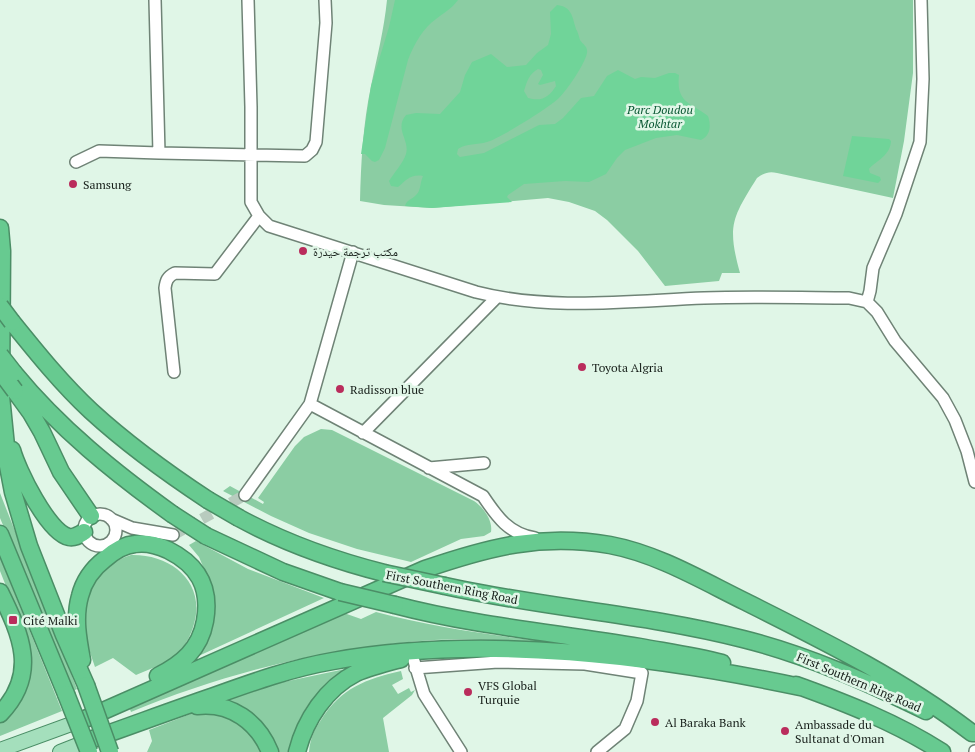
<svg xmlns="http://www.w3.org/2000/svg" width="975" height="752" font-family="'PT Serif','Noto Naskh Arabic',serif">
  <rect width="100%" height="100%" fill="#e0f6e7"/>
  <!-- green -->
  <path fill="#8bcda3" d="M387,0h526v73l-9,68 -11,57 -116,-25c-8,-2 -13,0 -20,5 -25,40 -30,48 -17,95h-18l-3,8 -54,5 -27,-35 -31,-31 -12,-9 -26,-9 -21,-4 -116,10 -48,-3 -24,-4c1,-39 3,-77 11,-115 6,-29 13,-56 16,-86z
    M321,429l11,1 142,71c9,6 19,19 17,31l-7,4 -23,3 -50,23 -54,-13 -48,-16 -38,-17 -48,-25 7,-5 33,18 1,-2 -6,-4 37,-52 9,-9z
    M0,493l77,196 -4,2 -73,-173z
    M196,541l52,28 76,29 -132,61 18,-76 -11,-26 -10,-12z
    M131,555c40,-1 75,27 63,69 -3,11 -9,23 -17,30 -11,10 -27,15 -41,21l-23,-17 -18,9 -9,-26 -3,-16 5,-39 3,2c10,-15 22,-28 40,-33z
    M0,557l62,154 -62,25v-17l29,-75 -29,-73z
    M376,612c57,15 114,23 172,30 -38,-1 -76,-4 -114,-2 -104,7 -207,32 -303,72l-3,-8 216,-91 17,6z
    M350,668c-34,21 -54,44 -60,84h-14l-60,-51 58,-17z
    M401,671l2,8 -11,6 6,9 11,-6 2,4 4,-2 -3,5 -29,23 6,34h-80c1,-13 5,-22 12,-32 20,-32 45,-41 80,-49z
    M210,710l34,14 20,28h-117l5,-11 -3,-11 44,-17z"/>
  <!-- forest -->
  <path fill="#70d499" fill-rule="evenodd" d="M395,0h63c-7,10 -18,15 -27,23 -11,10 -18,24 -23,37l-23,88 -6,12 -4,2 -3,-1 -7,-7h-4l10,-68 18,-59z
    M557,5c15,2 15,11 19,24 2,3 3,8 4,11 3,5 8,6 7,13 -2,11 -20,37 -28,45 -12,11 -57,39 -72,44 -10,3 -20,1 -29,7l-1,5 3,3 24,-4 55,-28 16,-1 8,-6 18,-20 13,-2 13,-20 11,-6 17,9 6,-2 14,1 14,-5h6l4,2c-3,28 11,27 29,41 3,9 3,19 -7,24l-24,-5 -21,3 -31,12 -8,8 -11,16 -17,8 -24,-1 -41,3 -16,11 -1,2 5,5 -80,6 -27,-2c2,-7 7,-6 11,-11 5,-4 4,-13 7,-19 -13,-2 -16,4 -25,11l-7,-1 -2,-5c5,-8 14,-18 17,-27 4,-14 -12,-25 0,-39l10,-2 24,1 20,-22 5,-17 7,-13 19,-8 16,13 19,-2 11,-12 11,-8 3,-11 -1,-22zM538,69l3,1 2,5 -5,9 2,1 15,-4 1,5c-7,11 -14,16 -28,12l-4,-7c3,-10 5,-17 14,-22z
    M852,136l37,3 2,2c-1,15 -14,19 -22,28l1,4 10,4 1,3 -3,3 -35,-7z"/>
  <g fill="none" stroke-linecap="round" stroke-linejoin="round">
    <!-- minor-tunnel -->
    <path stroke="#b8cbbe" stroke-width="11" stroke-dasharray="11 5.5" stroke-linecap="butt" d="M173,535l72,-40"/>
    <!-- minor casing -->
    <g stroke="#6f8376" stroke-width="14">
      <path id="minor" d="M155,0l4,153 146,3 7,-6 4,-8 10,-119 -1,-23
        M248,0l3,107v95l8,14 10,10 207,66c74,19 153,9 228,6 48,-2 97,0 145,0l18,4 10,10 18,29 48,57 12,22 12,31 8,31
        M76,162l23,-11 60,2
        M867,302l3,-11 3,-23 23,-54 24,-72 3,-63 -2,-79
        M174,372l-9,-84c1,-7 2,-11 10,-15l40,1 44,-58
        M310,404l173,92c14,21 26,38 52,42
        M363,433l134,-136
        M429,468l55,-5
        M245,495l65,-91 43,-152
        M84 530a16 16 0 1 1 32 0a16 16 0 1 1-32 0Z
        M111,519l21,9 41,7
        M414,661l10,33 37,58
        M415,668l83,-6 87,2 57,9 -5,28 -12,28 -28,23
        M975,752v-1"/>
    </g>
    <!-- major casing -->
    <g stroke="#4b8e66" stroke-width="16">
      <path id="major" d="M0,750l85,-31
        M60,752l33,-13"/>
    </g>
    <!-- highway casing -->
    <g stroke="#4b8e66" stroke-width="19">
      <path id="highway" d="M0,228l2,23 -1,145 7,70 5,26 16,54 35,89 22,50
        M12,322c25,31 50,62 79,89 36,33 76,62 117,89
        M14,373c45,55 101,100 158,141
        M15,391l16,22 11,19 19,40 30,44
        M12,450c5,19 36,83 57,87 6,1 10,-2 15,-5
        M239,518c46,25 94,42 145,55
        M0,534l66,160
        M206,536l77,36 57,20
        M445,586c99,22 200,28 298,53 64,16 124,43 183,72
        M0,592c21,43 39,82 0,122
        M395,605c80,21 163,28 245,42 27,5 55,9 82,16
        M82,660c-4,-21 -8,-43 -2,-64 4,-16 12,-27 25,-37 8,-7 18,-14 30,-15 12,-2 22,1 33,6 30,15 43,37 37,71 -5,28 -23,43 -47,55
        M796,685c50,18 101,38 146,67
        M197,706c34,-4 61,16 73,46
        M85,719l340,-150c64,-22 117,-36 185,-24 48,9 93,36 136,57 78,39 157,78 226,131h3
        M93,739c40,-14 80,-29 121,-43 39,-14 78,-28 119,-35 152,-27 322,-5 472,27
        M297,752c8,-32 29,-64 59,-79 14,-6 30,-10 45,-14"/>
    </g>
    <!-- minor -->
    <use href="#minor" stroke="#fff" stroke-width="11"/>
    <!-- major -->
    <use href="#major" stroke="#a4dfbc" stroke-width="14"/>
    <!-- highway -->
    <use href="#highway" stroke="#67ca90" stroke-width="16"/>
    <!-- highway-bridge casing -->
    <g stroke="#4b8e66" stroke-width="19" stroke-linecap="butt">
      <path id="highway-bridge" d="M0,306l12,16
        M0,355l14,18
        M0,371l15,20
        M208,500l31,18
        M172,514l34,22
        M384,573l61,13
        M340,592l55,13
        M86,685l24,67
        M66,694l23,58"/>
    </g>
    <!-- highway-bridge -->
    <use href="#highway-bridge" stroke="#67ca90" stroke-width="16"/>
  </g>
  <!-- markers -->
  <g fill="#ba2c5c" stroke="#e0f6e7" stroke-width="2">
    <circle cx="73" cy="184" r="5"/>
    <circle cx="303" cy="251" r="5"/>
    <circle cx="582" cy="367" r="5"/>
    <circle cx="340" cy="389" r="5"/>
    <rect x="8" y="615" width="10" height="10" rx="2.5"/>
    <circle cx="468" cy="692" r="5"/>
    <circle cx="655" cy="722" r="5"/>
    <circle cx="785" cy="731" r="5"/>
  </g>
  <g text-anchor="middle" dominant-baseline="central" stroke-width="5" stroke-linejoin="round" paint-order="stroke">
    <!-- park labels -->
    <g font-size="12" font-style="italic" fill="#0a5834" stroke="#e0f6e7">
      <text x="660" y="109">Parc Doudou<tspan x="660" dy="14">Mokhtar</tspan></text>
    </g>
    <!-- poi labels -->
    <g font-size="12" fill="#161e19" stroke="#e0f6e7" text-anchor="start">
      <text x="83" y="184">Samsung</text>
      <text x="313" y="251">مكتب ترجمة حيدرة</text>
      <text x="592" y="367">Toyota Algria</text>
      <text x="350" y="389">Radisson blue</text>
      <text x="23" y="620">Cité Malki</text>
      <text x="478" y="685">VFS Global<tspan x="478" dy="14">Turquie</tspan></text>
      <text x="665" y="722">Al Baraka Bank</text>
      <text x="795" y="724">Ambassade du<tspan x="795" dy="14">Sultanat d'Oman</tspan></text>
    </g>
    <!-- street labels -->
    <g font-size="12" fill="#161e19" stroke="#e0f6e7">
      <text transform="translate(452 587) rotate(11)">First Southern Ring Road</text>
      <text transform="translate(859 682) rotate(23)">First Southern Ring Road</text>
    </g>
  </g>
</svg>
